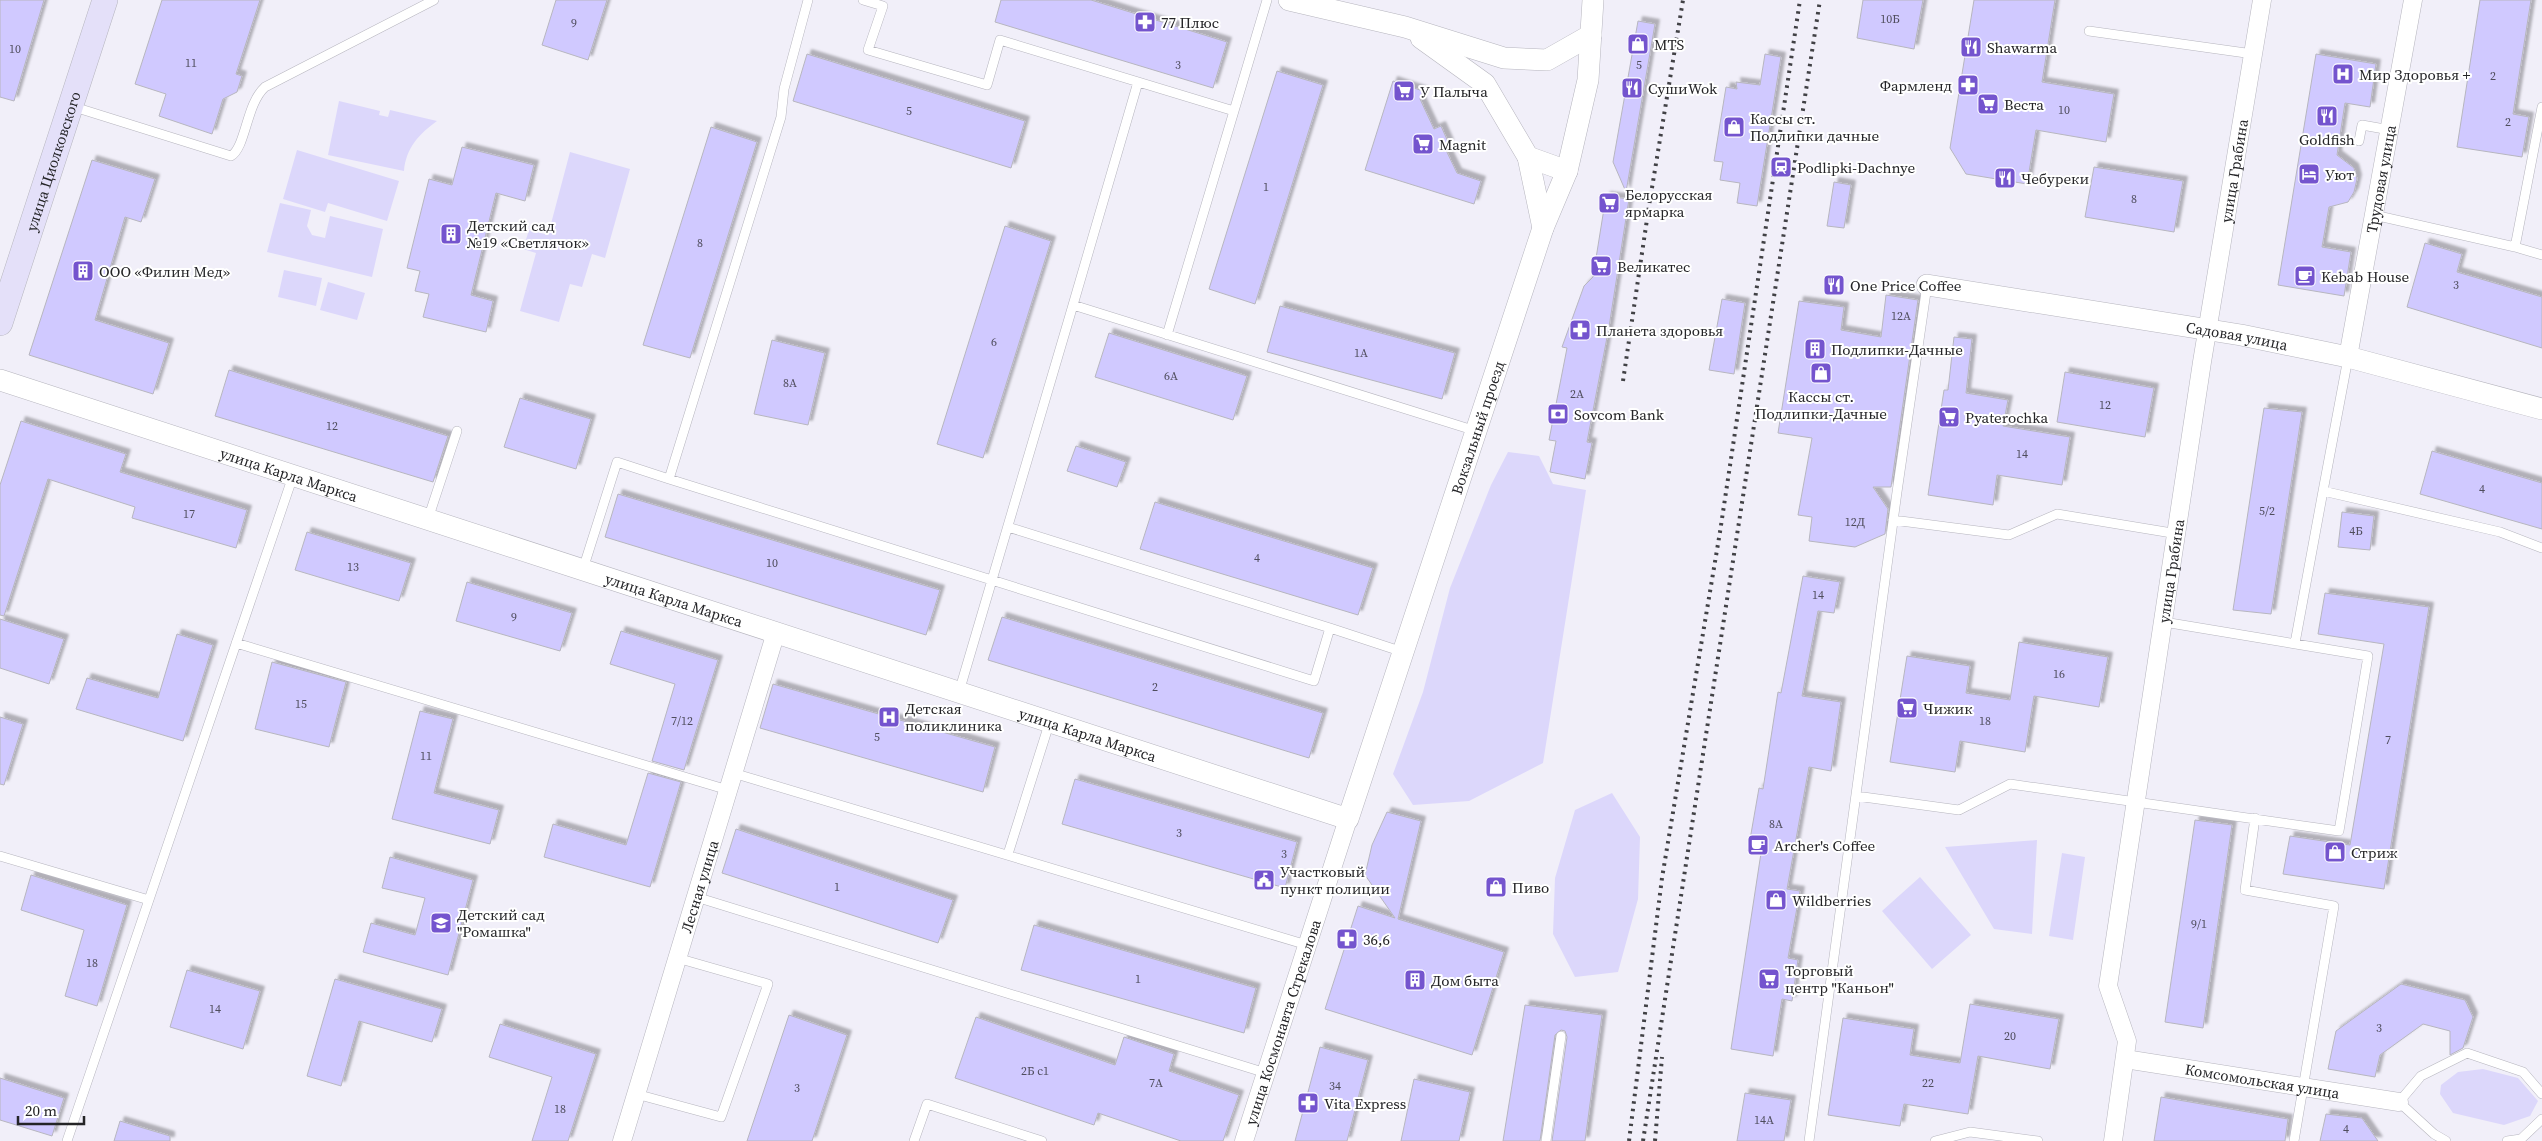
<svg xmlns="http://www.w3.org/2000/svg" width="2542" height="1141" font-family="'Source Serif 4',serif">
  <defs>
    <filter id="shadow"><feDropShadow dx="4.5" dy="-4.5" stdDeviation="1" flood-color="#0004"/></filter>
  </defs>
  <rect width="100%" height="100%" fill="#f1eff9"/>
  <!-- green -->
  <path fill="#dcd7fb" d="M339,101l41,10 -1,4 9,2 2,-7 47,11c-18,13 -31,27 -33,50l-76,-16z
    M297,150l102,31 -12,40 -59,-18 -3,9 -42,-13z
    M570,152l60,17 -25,89 -13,-4 -10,33 -12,-3 -11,38 -39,-11 16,-58 -13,-4 6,-19 19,5z
    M280,203l31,7 -4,16 5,9 13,3 5,-22 53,13 -11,48 -105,-25z
    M284,270l38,8 -6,28 -38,-9z
    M328,282l37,11 -8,27 -37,-10z
    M1508,452l31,4 14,28 33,6 -43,273 -74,38 -56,4 -20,-31 30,-82 27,-104 41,-103z
    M1612,793l28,44 -2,62 -20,73 -43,5 -22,-43 2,-56 20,-68z
    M2037,840l-5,94 -38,-5 -49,-82z
    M2062,853l23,4 -12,83 -24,-4z
    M1920,877l51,58 -39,34 -50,-58z
    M2483,1069l35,9 20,23 -8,15 -26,9 -51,-12 -13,-19 1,-9 17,-13z"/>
  <!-- building -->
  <path fill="#d0c9ff" stroke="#b7b6bf" filter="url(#shadow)" d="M0,0h44l-30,101 -14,-4z
    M162,0h98l-24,74 6,2 -5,16 -14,7 -11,35 -53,-18 7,-22 -31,-10z
    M556,0h51l-19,60 -46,-15z
    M1001,0h90l136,42 -14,46 -218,-66z
    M1863,0h60l-9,49 -57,-11z
    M1974,0h81l-13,82 72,12 -8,48 -70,-12 -9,54 -61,-10 -16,-26z
    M2480,0h51l-18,114 16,3 -7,40 -65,-10z
    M1638,21l17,3 -29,168 -13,-30z
    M807,54l218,67 -14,47 -218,-67z
    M1765,54l16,3 -24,149 -20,-3 3,-20 -20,-3 3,-18 -9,-1 12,-74 11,2 -1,-7 24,3z
    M2316,54l60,10 -6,43 -25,-4 -8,52 17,13 3,11 -3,13 -6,10 -19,5 -7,40 29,5 -7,44 -66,-11z
    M1277,71l46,14 -68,219 -46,-15z
    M1393,81l30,10 -3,8 14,30 7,-3 8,18 -5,2 13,27 24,8 -7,23 -109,-34z
    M711,127l46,15 -67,216 -47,-13z
    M462,147l72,18 -9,36 -29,-8 -25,102 22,6 -7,31 -63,-15 6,-23 -14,-3 5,-20 -13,-3 22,-89 23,6z
    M92,160l63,19 -14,43 -16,-5 -30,103 74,23 -16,51 -124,-39z
    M2094,167l89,14 -9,51 -89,-15z
    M1834,182l17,3 -7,43 -17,-2z
    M1606,196l23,3 -20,128 -22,115 5,1 -7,36 -35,-7 6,-31 -7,-1 18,-92 -5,-1 22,-61 9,-9z
    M1005,226l46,15 -68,217 -46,-14z
    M2425,243l37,11 -5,18 85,25v51l-135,-41z
    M1886,295l32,5 -27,187h-18l15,22 -3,25 -30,13 -46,-6 3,-24 -14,-2 14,-77 -34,-5 21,-132 45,6 -3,23 40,7z
    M1722,299l23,4 -11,71 -25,-4z
    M1280,306l175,47 -13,46 -175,-47z
    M1109,333l138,43 -14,44 -138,-43z
    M1954,337l18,2 -6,54 42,7 -5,26 67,11 -8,48 -65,-10 -4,30 -65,-10 16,-105h4z
    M772,340l53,13 -17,72 -54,-11z
    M229,370l219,66 -15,46 -218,-66z
    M2065,372l89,16 -9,49 -88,-15z
    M520,398l71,21 -15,50 -72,-22z
    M2264,408l38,4 -31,202 -38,-4z
    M21,421l105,33 -6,18 127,38 -11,38 -104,-30 3,-11 -87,-28 -44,137 -4,-1v-130z
    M1076,446l50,16 -9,25 -50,-16z
    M2432,451l110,32v46l-122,-35z
    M618,494l322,96 -14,45 -321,-98z
    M1155,502l218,66 -15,47 -218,-66z
    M2342,512l32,4 -4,34 -32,-3z
    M307,532l104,31 -12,38 -104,-31z
    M1803,576l37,6 -6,31 -16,-2 -16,85 39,6 -10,69 -22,-4 -22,122 13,2 -12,67 10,2 -6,41 -10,-2 -9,57 -42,-7 30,-196 -13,-2 11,-63 4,1 15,-97 3,1z
    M467,582l105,31 -12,38 -104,-30z
    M2325,593l104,14 -45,282 -101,-15 7,-38 60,9 34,-201 -66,-10z
    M1002,617l321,96 -14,45 -321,-98z
    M0,619l64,20 -15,45 -49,-16z
    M621,631l97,29 -34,110 -32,-9 23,-77 -65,-20z
    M177,634l36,11 -30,96 -107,-32 11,-31 71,20z
    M2019,642l89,15 -9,50 -65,-11 -9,56 -65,-11 -5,31 -65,-10 17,-106 63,10 -4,27 44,7z
    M272,662l74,20 -17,65 -74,-18z
    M773,684l222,63 -12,45 -223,-64z
    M420,711l33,8 -19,74 65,17 -9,34 -98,-25z
    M0,717l23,7 -19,61 -4,-1z
    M648,773l33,9 -31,105 -106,-30 9,-33 73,21z
    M1075,779l222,63 -12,46 -223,-64z
    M1387,812l34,9 -23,98 106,33 -32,103 -147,-46 33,-103 37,12 -30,-43 7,-30z
    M2195,820l37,5 -29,203 -38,-6z
    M736,829l217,71 -15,43 -216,-70z
    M390,857l83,23 -25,95 -85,-23 8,-29 44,12 10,-37 -43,-10z
    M31,875l96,30 -30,101 -32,-10 19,-66 -63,-20z
    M1034,925l222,63 -12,45 -223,-63z
    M187,970l73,21 -17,58 -73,-22z
    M335,979l107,30 -10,33 -73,-21 -18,65 -34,-10z
    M2401,984l64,16 8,17 -10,31 -13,7v-24l-27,-7 -43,31 -5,22 -47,-8 8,-38z
    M1970,1004l89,15 -9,50 -72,-13 -10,58 -64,-10 -4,22 -72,-11 15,-97 71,11 -4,26 50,8z
    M1525,1005l77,10 -17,126h-33l15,-104 -2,-6 -4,-1 -6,5 -15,106h-37z
    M789,1015l58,20 -35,106h-65z
    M976,1017l139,48 9,-28 50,17 -5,17 70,24 -16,46h-42l-83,-28 -4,12 -139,-47z
    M500,1024l96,30 -28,87h-36l20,-64 -63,-20z
    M1320,1047l48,13 -21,81h-52z
    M0,1078l64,20 -12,38 -52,-16z
    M1414,1079l56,13 -11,49h-58z
    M1745,1093l46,7 -7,41h-47z
    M2161,1097l127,22 -3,22h-131z
    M2326,1114l36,4 16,23h-58z
    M120,1121l50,15v5h-56z"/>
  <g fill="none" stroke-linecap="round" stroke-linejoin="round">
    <!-- service casing -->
    <g stroke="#b6b5be" stroke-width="10">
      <path id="service" d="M808,0l-24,89 -3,28 -112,362 645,202 16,-53 -322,-101
        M863,0l20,6 -15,44 119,35 13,-45 234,71 33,-111
        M2089,31l164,23
        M71,106l160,50c15,-9 15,-52 34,-69l169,-87
        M2359,141l3,-16 28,5
        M2374,215l141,32 27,-140
        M2515,247l27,8
        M1073,305l65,-223
        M1167,335l67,-224
        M2348,358l-25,133 177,41 42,16
        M428,519l29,-88
        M1893,520l116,15 48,-21 121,20
        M583,569l34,-107 52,17
        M1330,628l73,24
        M236,643l492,147
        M2295,643l28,-152
        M959,692l114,-387 403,126
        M733,773l574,172
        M1856,796l103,14 51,-26 329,47 29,-175 -204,-34
        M2255,818l-10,72 89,16 -40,235
        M1008,854l42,-133
        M0,856l149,44
        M696,897l570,176
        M636,1094l85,23 47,-133 -91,-26
        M67,1141l226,-665
        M914,1141l13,-37 115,37
        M1546,1141l15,-105
        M1809,1141l88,-649 30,-207
        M1935,1141l35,-9 68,9
        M2446,1141l-12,-7 -35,-32 22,-26 46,-23 56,19 19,22
        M2507,1141l14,-2 21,-20"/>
    </g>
    <!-- minor casing -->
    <g stroke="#b6b5be" stroke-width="19">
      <g id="minor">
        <path id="s1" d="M2348,357l65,-357"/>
        <path id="s2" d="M2125,1059l274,43"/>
        <path id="s3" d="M622,1141l154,-509"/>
        <path id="s4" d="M1244,1141l104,-322"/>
        <path id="s5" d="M2113,1141l14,-100 -19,-55 94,-624 60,-362"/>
      </g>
    </g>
    <!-- tertiary casing -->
    <g stroke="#b6b5be" stroke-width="22">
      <g id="tertiary">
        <path d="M1289,0l116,27 99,31 43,2 44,-25"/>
        <path d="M1421,38l64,46 43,73 15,71"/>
        <path d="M1528,157l39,14"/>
        <path id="s6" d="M1927,285l314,50 107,22 194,52"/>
        <path id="s7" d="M0,380l1348,439 195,-591 24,-57 21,-91 5,-80"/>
      </g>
    </g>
    <!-- secondary casing -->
    <g stroke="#b6b5be" stroke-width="26">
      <g id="secondary">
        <path id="s8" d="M0,323l105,-323"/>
      </g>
    </g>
    <!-- service -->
    <use href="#service" stroke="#fff" stroke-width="9"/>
    <!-- minor -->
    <use href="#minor" stroke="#fff" stroke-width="18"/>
    <!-- tertiary -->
    <use href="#tertiary" stroke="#fff" stroke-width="21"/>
    <!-- secondary -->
    <use href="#secondary" stroke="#e4e0f9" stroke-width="25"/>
    <!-- rail -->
    <path stroke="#414145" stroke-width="4" stroke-dasharray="2.5 5" stroke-linecap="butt" d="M1623,381l26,-175 34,-206
      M1629,1141l33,-263 58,-346 80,-532
      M1643,1141l177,-1141
      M1655,1141l7,-84"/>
  </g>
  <!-- icons -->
  <defs>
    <g id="pharmacy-square" transform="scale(1.125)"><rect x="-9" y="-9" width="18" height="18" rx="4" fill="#7454ce" stroke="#fff"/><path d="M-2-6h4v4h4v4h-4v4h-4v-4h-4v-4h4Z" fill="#fff"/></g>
    <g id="shop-square" transform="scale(1.125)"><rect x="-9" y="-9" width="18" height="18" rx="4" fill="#7454ce" stroke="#fff"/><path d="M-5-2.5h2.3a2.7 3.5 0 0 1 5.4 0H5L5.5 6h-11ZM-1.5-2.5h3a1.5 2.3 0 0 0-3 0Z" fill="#fff"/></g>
    <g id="restaurant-square" transform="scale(1.125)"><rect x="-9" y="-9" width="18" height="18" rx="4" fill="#7454ce" stroke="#fff"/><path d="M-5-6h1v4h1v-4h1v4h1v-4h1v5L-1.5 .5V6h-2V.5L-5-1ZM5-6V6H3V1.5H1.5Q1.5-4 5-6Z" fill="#fff"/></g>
    <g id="hospital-square" transform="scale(1.125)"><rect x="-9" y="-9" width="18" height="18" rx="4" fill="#7454ce" stroke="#fff"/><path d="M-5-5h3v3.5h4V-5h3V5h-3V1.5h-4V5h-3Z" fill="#fff"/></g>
    <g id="supermarket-square" transform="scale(1.125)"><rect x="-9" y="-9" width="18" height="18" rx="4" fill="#7454ce" stroke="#fff"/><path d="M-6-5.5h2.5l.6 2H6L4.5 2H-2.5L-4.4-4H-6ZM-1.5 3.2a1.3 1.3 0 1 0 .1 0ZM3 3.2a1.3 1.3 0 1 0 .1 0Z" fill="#fff"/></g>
    <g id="station-square" transform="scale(1.125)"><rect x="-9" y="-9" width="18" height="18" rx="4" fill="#7454ce" stroke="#fff"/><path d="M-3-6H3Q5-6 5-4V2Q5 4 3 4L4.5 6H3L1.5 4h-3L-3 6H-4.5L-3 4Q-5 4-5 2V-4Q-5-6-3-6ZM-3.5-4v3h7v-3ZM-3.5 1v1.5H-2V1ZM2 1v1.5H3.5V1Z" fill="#fff"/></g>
    <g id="hotel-square" transform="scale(1.125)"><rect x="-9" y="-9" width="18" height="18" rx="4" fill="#7454ce" stroke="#fff"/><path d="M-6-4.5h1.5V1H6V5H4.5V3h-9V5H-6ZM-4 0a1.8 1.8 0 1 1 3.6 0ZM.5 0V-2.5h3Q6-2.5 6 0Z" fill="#fff"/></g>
    <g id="building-square" transform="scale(1.125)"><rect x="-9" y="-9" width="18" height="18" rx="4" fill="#7454ce" stroke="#fff"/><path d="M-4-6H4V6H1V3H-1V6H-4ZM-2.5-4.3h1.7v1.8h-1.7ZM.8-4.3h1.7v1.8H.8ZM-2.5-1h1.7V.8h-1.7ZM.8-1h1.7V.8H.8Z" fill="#fff"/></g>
    <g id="cafe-square" transform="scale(1.125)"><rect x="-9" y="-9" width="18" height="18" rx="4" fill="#7454ce" stroke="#fff"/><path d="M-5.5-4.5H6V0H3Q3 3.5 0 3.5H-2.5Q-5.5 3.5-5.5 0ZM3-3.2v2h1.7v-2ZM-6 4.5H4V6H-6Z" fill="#fff"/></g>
    <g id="bank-square" transform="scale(1.125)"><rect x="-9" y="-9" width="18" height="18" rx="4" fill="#7454ce" stroke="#fff"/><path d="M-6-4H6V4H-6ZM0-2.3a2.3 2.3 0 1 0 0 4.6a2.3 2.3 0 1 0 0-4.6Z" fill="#fff"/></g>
    <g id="civic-square" transform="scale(1.125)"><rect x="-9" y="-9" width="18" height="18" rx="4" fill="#7454ce" stroke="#fff"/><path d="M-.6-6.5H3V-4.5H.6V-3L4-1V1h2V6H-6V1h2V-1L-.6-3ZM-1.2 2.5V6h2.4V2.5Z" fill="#fff"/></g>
    <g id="school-square" transform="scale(1.125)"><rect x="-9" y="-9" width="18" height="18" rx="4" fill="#7454ce" stroke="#fff"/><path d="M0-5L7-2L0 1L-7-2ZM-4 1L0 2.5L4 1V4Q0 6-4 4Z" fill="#fff"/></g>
  </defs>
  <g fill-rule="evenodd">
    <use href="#pharmacy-square" x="1145" y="22"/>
    <use href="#shop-square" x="1638" y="44"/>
    <use href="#restaurant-square" x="1971" y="47"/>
    <use href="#hospital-square" x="2343" y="74"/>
    <use href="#pharmacy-square" x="1968" y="85"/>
    <use href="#restaurant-square" x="1632" y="88"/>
    <use href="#supermarket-square" x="1404" y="91"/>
    <use href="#supermarket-square" x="1988" y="104"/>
    <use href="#restaurant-square" x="2327" y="116"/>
    <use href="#shop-square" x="1734" y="127"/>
    <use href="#supermarket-square" x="1423" y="144"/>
    <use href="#station-square" x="1781" y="167"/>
    <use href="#hotel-square" x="2309" y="174"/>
    <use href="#restaurant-square" x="2005" y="178"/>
    <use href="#supermarket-square" x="1609" y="203"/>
    <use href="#building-square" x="451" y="234"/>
    <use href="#supermarket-square" x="1601" y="266"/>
    <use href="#building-square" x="83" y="271"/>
    <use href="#cafe-square" x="2305" y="276"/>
    <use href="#restaurant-square" x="1834" y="285"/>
    <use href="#pharmacy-square" x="1580" y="330"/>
    <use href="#building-square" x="1815" y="349"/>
    <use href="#shop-square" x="1821" y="373"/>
    <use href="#bank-square" x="1558" y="414"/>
    <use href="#supermarket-square" x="1949" y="417"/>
    <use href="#supermarket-square" x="1907" y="708"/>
    <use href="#hospital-square" x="889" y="717"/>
    <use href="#cafe-square" x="1758" y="845"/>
    <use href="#shop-square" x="2335" y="852"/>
    <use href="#civic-square" x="1264" y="880"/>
    <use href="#shop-square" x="1496" y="887"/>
    <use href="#shop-square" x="1776" y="900"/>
    <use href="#school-square" x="441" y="923"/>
    <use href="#pharmacy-square" x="1347" y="939"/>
    <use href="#supermarket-square" x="1769" y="979"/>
    <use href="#building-square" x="1415" y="980"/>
    <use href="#pharmacy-square" x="1308" y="1103"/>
  </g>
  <g text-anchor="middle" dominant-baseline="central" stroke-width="4" stroke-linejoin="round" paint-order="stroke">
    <!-- number labels -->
    <g font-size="12" fill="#4f4d5d">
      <text x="1890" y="19">10Б</text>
      <text x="574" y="23">9</text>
      <text x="15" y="49">10</text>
      <text x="191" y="63">11</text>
      <text x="1178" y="65">3</text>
      <text x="1639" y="65">5</text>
      <text x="2493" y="76">2</text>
      <text x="2064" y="110">10</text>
      <text x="909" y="111">5</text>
      <text x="2508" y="122">2</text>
      <text x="1266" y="187">1</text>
      <text x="2134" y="199">8</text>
      <text x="700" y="243">8</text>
      <text x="2456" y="285">3</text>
      <text x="1901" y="316">12А</text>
      <text x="994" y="342">6</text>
      <text x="1361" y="353">1А</text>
      <text x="1171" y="376">6А</text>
      <text x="790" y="383">8А</text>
      <text x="1577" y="394">2А</text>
      <text x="2105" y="405">12</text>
      <text x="332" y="426">12</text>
      <text x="2022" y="454">14</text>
      <text x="2482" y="489">4</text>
      <text x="2267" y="511">5/2</text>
      <text x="189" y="514">17</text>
      <text x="1855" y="522">12Д</text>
      <text x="2356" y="531">4Б</text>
      <text x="1257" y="558">4</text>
      <text x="772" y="563">10</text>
      <text x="353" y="567">13</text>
      <text x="1818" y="595">14</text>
      <text x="514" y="617">9</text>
      <text x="2059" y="674">16</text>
      <text x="1155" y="687">2</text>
      <text x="301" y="704">15</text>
      <text x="682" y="721">7/12</text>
      <text x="1985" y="721">18</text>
      <text x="877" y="737">5</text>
      <text x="2388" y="740">7</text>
      <text x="426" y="756">11</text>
      <text x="1776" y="824">8А</text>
      <text x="1179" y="833">3</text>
      <text x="1284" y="854">3</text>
      <text x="837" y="887">1</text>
      <text x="2199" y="924">9/1</text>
      <text x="92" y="963">18</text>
      <text x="1138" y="979">1</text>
      <text x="215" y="1009">14</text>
      <text x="2379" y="1028">3</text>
      <text x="2010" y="1036">20</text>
      <text x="1035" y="1071">2Б с1</text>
      <text x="1156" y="1083">7А</text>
      <text x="1928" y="1083">22</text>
      <text x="1335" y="1086">34</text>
      <text x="797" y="1088">3</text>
      <text x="560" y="1109">18</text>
      <text x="1764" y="1120">14А</text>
      <text x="2346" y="1129">4</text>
    </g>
    <!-- poi labels -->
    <g font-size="15" fill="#242427" stroke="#fff" text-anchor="start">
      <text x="1161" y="22">77 Плюс</text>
      <text x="1654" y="44">MTS</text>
      <text x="1987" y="47">Shawarma</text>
      <text x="2359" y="74">Мир Здоровья +</text>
      <text x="1952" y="85" text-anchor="end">Фармленд</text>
      <text x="1648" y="88">СушиWok</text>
      <text x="1420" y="91">У Палыча</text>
      <text x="2004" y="104">Веста</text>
      <text x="1750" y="118">Кассы ст.<tspan x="1750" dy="17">Подлипки дачные</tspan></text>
      <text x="2327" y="139" text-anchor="middle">Goldfish</text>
      <text x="1439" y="144">Magnit</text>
      <text x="1797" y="167">Podlipki-Dachnye</text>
      <text x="2325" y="174">Уют</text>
      <text x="2021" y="178">Чебуреки</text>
      <text x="1625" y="194">Белорусская<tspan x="1625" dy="17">ярмарка</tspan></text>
      <text x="467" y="225">Детский сад<tspan x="467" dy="17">№19 «Светлячок»</tspan></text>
      <text x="1617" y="266">Великатес</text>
      <text x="99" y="271">ООО «Филин Мед»</text>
      <text x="2321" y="276">Kebab House</text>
      <text x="1850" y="285">One Price Coffee</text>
      <text x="1596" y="330">Планета здоровья</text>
      <text x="1831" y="349">Подлипки-Дачные</text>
      <text x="1821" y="396" text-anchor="middle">Кассы ст.<tspan x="1821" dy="17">Подлипки-Дачные</tspan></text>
      <text x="1574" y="414">Sovcom Bank</text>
      <text x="1965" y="417">Pyaterochka</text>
      <text x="905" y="708">Детская<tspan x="905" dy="17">поликлиника</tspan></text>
      <text x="1923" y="708">Чижик</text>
      <text x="1774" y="845">Archer's Coffee</text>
      <text x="2351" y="852">Стриж</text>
      <text x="1280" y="871">Участковый<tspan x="1280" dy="17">пункт полиции</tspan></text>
      <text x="1512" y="887">Пиво</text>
      <text x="1792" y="900">Wildberries</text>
      <text x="457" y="914">Детский сад<tspan x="457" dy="17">"Ромашка"</tspan></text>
      <text x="1363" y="939">36,6</text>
      <text x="1785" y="970">Торговый<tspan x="1785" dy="17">центр "Каньон"</tspan></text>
      <text x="1431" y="980">Дом быта</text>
      <text x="1324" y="1103">Vita Express</text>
    </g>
    <!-- street labels -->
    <g font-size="15" fill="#242427" stroke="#fff">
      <text stroke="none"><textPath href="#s8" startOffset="170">улица Циолковского</textPath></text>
      <text stroke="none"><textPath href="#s5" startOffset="984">улица Грабина</textPath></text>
      <text stroke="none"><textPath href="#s1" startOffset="181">Трудовая улица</textPath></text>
      <text stroke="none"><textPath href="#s6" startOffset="314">Садовая улица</textPath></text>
      <text stroke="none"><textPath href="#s7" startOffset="1830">Вокзальный проезд</textPath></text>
      <text stroke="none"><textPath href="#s7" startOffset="304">улица Карла Маркса</textPath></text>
      <text stroke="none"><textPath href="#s5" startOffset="579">улица Грабина</textPath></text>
      <text stroke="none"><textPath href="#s7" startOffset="709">улица Карла Маркса</textPath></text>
      <text stroke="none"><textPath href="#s7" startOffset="1144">улица Карла Маркса</textPath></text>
      <text stroke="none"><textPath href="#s3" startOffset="266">Лесная улица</textPath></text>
      <text stroke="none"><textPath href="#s4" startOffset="125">улица Космонавта Стрекалова</textPath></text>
      <text stroke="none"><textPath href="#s2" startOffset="139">Комсомольская улица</textPath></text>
    </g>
  </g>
  <!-- scale -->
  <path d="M18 1116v8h66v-8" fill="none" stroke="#242427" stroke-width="2.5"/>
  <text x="25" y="1116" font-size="15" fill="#242427" stroke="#ffffff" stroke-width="4" paint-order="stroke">20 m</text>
</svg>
